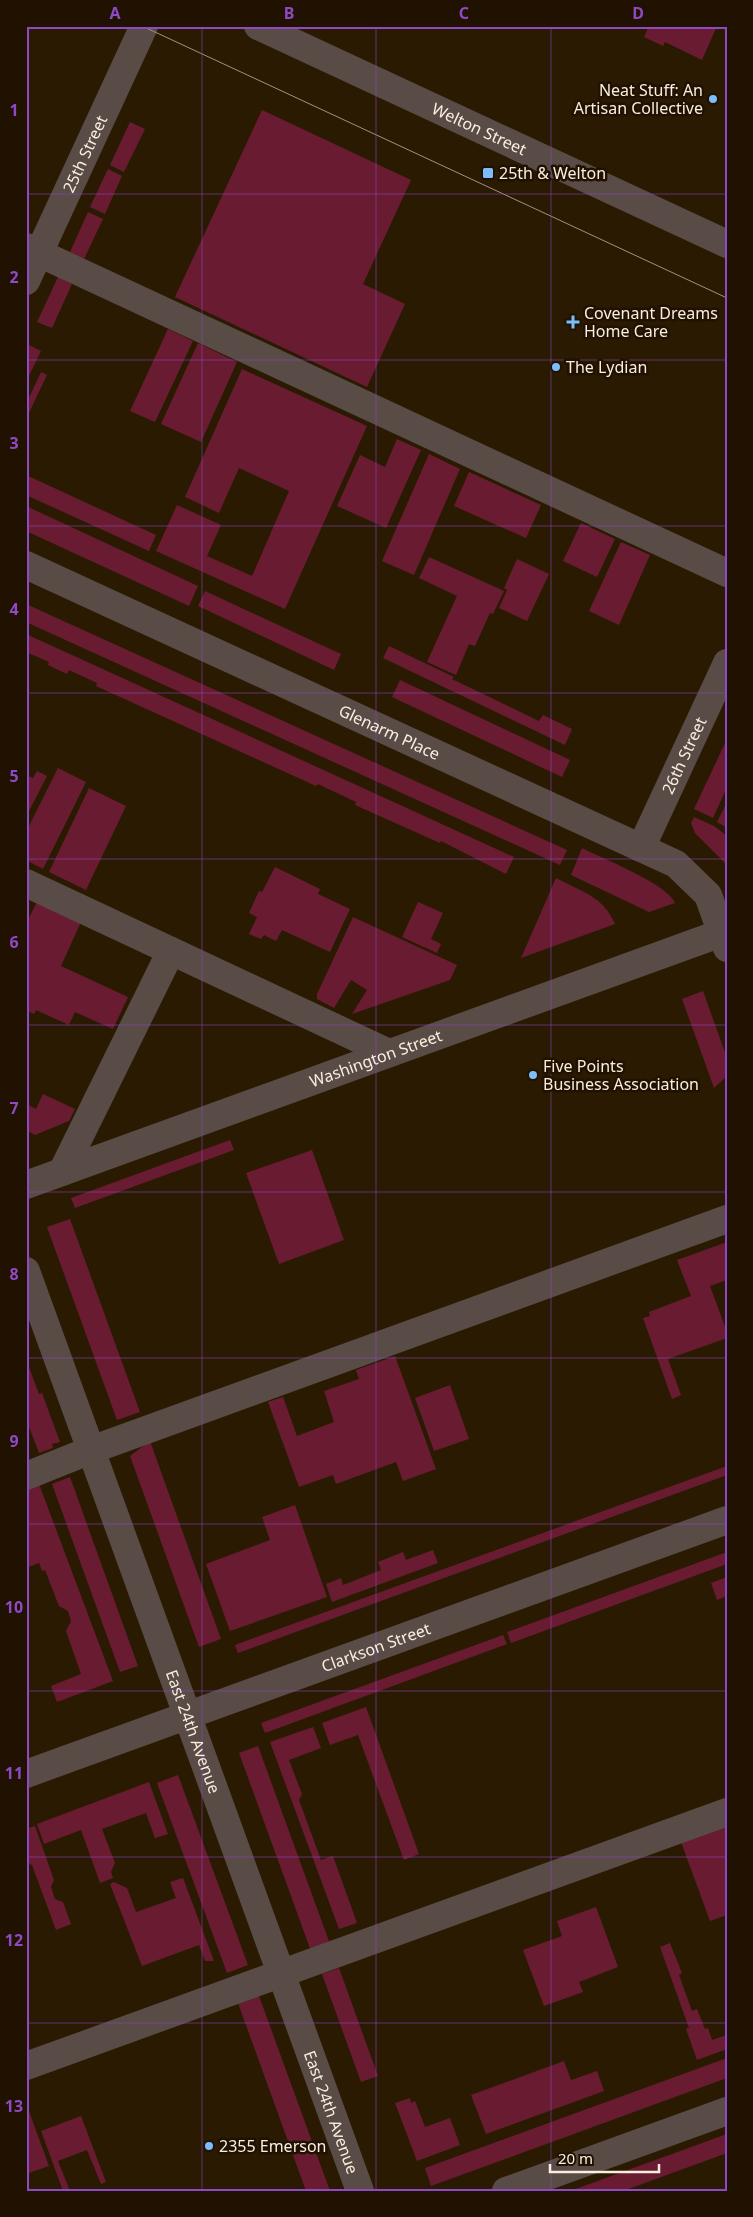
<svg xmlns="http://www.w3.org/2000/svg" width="753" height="2217" font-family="'Noto Sans',sans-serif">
  <rect width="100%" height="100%" fill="#2a1a02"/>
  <!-- green -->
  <path fill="#691c31" d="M649,26h68l-15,34 -37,-18 -2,4 -19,-9z
    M262,110l149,70 -48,104 42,20 -38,83 -192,-90z
    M130,122l15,7 -21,43 -14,-7z
    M108,169l14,7 -17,38 -15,-7z
    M88,212l15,7 -19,40 -14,-7z
    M58,277l14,7 -20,44 -15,-6z
    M168,329l25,12 -38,81 -25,-11z
    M198,343l39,19 -36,80 -40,-18z
    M27,344l14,7 -15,31v-37z
    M242,369l125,57 -82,183 -129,-58 21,-46 44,20 -14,31 45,20 37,-85 -50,-23 -20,45 -34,-16z
    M41,372l6,3 -21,44v-15z
    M397,439l24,11 -35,78 -49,-22 23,-51 25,12z
    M429,454l31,15 -46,106 -32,-14z
    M469,472l72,33 -15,33 -72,-32z
    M26,475l130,60 -7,16 -123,-56z
    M26,506l172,80 -9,20 -163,-75z
    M581,523l34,16 -18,38 -34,-16z
    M621,542l29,13 -31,70 -30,-14z
    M429,557l75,34 -11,23 -3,-1 -15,33 -6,-2 -13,31 -29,-13 30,-66 -38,-18z
    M517,559l32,15 -22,47 -28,-13 8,-18 -3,-2z
    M205,591l136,63 -7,16 -136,-64z
    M26,604l541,246 -7,15 -534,-243z
    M26,634l488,223 -8,17 -65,-33 -1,2 -85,-38 1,-3 -38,-18 -2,2 -220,-100 1,-3 -28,-13 -2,4 -19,-9 1,-3 -23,-10z
    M389,646l65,31 -2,2 87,42 4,-6 29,14 -7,16 -182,-87z
    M400,680l170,80 -8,17 -170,-80z
    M727,739v48l-14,31 -19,-9z
    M58,768l28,14 -43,87 -17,-9v-28z
    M37,771l10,5 -19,37 -2,-1v-37l7,3z
    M89,788l37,18 -40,84 -37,-18z
    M727,802v26l-10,-6z
    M694,817l20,9 13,10v29l-32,-32 -4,-10z
    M582,848c19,10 86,36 93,55l-26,9 -78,-37z
    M275,867l45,22 -2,5 32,15 -20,43 -48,-22 -6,11 -12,-6 -3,4 -12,-5 8,-17 -8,-4 10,-22 3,1z
    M556,878c26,14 47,18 59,46l-94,34z
    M37,902l44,20 -20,44 67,31 -15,32 -38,-17 -6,13 -33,-15 -2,4 -8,-4v-86z
    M418,902l25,11 -12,26 10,5 -4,9 -35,-16z
    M353,917l104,48 -7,15 -98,34 15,-24 -16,-10 -17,28 -17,-9v-5z
    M703,991l24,67v18l-13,12 -32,-89z
    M43,1094l32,15 -6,12 -34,14 -9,-5v-26l10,5z
    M230,1140l4,10 -159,58 -4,-10z
    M312,1150l32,90 -65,24 -33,-91z
    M70,1219l70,193 -23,8 -70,-193z
    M727,1242v38l-17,6 17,46v6l-59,21 13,36 -9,4 -29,-81 7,-2 -1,-4 42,-16 -14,-36z
    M395,1356l41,113 -33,12 -7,-19 -60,22 -3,-9 -34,12 -31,-85 15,-5 14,39 37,-14 -10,-31 35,-12 -3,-9z
    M27,1362l12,32 3,-1 18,49 -8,2 1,4 -14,5 -13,-34z
    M450,1385l19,54 -35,12 -19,-53z
    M150,1441l71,198 -22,8 -69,-191z
    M727,1466v9l-489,178 -3,-8z
    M70,1477l68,189 -18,6 -68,-188z
    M39,1484l74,197 -56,21 -6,-16 30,-12 -15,-43 5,-10 -3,-10 -9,-5 -14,-36 -3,1 -3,-8 -13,5v-80z
    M295,1505l32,92 -97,34 -24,-67 64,-24 -8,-23z
    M433,1550l5,13 -106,39 -6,-18 15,-6 2,7 38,-15 -3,-8 25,-10 3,8z
    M727,1552v12l-216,79 -4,-11z
    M727,1577v19l-10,4 -6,-17z
    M503,1635l4,9 -242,89 -4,-10z
    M366,1707l53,147 -15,6 -46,-125 -28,10 -8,-22z
    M313,1727l8,21 -32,12 13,34 -3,6 22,60 12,-4 24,67 -18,6 -69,-187z
    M258,1746l72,198 -19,7 -72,-198z
    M178,1775l70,190 -21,8 -70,-190z
    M149,1782l19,52 -13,4 -9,-25 -44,16 13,34 -4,9 2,6 -13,5 -19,-53 -37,14 -7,-20z
    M35,1826l19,54 -3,7 4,12 8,3 8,22 -15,6 -24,-65 -4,-2 -2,-4v-30z
    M727,1826v89l-17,6 -29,-79z
    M183,1878l31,83h-9l-6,-16 -57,21 -32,-82 4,-2 13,6 9,24 40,-14 -6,-16z
    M596,1907l22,60 -39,15 4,10 -39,14 -21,-56 39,-14 -5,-15z
    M670,1943l12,30 -3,2 13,36 5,-2 8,20 3,-1 4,12 15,-5v14l-30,11 -11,-31 3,-1 -29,-81z
    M339,1968l39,108 -17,6 -39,-108z
    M259,1996l71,195h-24l-68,-188z
    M727,2058v20l-296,108 -6,-18z
    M564,2061l7,19 26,-9 7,20 -118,43 -15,-39z
    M410,2098l1,5 4,-2 10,26 25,-9 10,27 -43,16 -22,-58z
    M26,2103l23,63 -23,8z
    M81,2116l25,66 -5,2 -14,-34 -29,11 12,30h-7l-22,-60z
    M727,2134v19l-104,38h-53z"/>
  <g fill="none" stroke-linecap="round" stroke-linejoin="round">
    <!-- minor -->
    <g stroke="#594b46" stroke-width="28">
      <path id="s1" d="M258,26l469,218"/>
      <path d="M26,247l701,326"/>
      <path id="s2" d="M26,281l118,-255"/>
      <path id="s3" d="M26,565l650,299 32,31 19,53"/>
      <path id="s4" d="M641,848l86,-185"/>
      <path d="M26,883l363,170"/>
      <path d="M62,1172l109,-221"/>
      <path id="s5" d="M26,1185l701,-254"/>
      <path id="s6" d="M26,1271l334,920"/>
      <path d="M26,1476l65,-26 636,-231"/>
      <path id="s7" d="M26,1774l701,-254"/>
      <path d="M26,2066l701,-254"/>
      <path d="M506,2191l221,-80"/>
    </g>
    <!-- tram -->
    <path stroke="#9f927f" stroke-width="1" d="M142,26l585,272"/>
  </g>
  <!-- grid -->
  <path fill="none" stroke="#8e49c4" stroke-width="1" stroke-opacity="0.55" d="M202,26v2165M376,26v2165M551,26v2165M26,194h701M26,360h701M26,526h701M26,693h701M26,859h701M26,1025h701M26,1192h701M26,1358h701M26,1524h701M26,1691h701M26,1857h701M26,2023h701"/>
  <!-- markers -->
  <g fill="#7cbef9" stroke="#201100" stroke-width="2">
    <circle cx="713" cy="99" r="5"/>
    <rect x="482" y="167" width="12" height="12" rx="2.5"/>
    <path d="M570.5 314.5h5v5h5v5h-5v5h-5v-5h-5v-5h5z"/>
    <circle cx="556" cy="367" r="5"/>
    <circle cx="533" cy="1075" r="5"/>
    <circle cx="209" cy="2146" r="5"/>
  </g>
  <g text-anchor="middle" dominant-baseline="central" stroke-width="5" stroke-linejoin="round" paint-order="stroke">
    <!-- poi labels -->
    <g font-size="16" fill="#f9eedf" stroke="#201100" text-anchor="start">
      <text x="703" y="90" text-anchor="end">Neat Stuff: An<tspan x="703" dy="18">Artisan Collective</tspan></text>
      <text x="499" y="173">25th &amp; Welton</text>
      <text x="584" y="313">Covenant Dreams<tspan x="584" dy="18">Home Care</tspan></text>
      <text x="566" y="367">The Lydian</text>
      <text x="543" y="1066">Five Points<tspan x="543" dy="18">Business Association</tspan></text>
      <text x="219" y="2146">2355 Emerson</text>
    </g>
    <!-- street labels -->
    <g font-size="16" fill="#f9eedf" stroke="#201100">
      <text stroke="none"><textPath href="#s1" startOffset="244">Welton Street</textPath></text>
      <text stroke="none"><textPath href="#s2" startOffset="140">25th Street</textPath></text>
      <text stroke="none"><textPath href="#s3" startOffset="400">Glenarm Place</textPath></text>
      <text stroke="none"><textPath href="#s4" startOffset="102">26th Street</textPath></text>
      <text stroke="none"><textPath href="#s5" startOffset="372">Washington Street</textPath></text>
      <text stroke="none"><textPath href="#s7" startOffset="372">Clarkson Street</textPath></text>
      <text stroke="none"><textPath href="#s6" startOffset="490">East 24th Avenue</textPath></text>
      <text stroke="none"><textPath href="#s6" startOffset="895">East 24th Avenue</textPath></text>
    </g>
  </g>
  <!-- border -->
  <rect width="753" height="2217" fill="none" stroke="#201100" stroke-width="55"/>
  <!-- scale -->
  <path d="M550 2164v8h109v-8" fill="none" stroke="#f9eedf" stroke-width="2.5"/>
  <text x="558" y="2164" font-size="15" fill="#f9eedf" stroke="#201100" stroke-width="4" paint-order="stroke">20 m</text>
  <rect x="28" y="28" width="698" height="2162" fill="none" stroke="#8e49c4" stroke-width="2"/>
  <g font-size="16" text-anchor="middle" font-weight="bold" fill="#8e49c4">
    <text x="115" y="19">A</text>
    <text x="289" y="19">B</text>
    <text x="464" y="19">C</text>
    <text x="638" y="19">D</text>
    <text x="14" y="116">1</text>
    <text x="14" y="283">2</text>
    <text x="14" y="449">3</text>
    <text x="14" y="615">4</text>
    <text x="14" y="782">5</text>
    <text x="14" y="948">6</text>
    <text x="14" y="1114">7</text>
    <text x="14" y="1280">8</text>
    <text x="14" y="1447">9</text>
    <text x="14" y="1613">10</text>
    <text x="14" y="1779">11</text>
    <text x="14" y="1946">12</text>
    <text x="14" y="2112">13</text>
  </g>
</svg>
